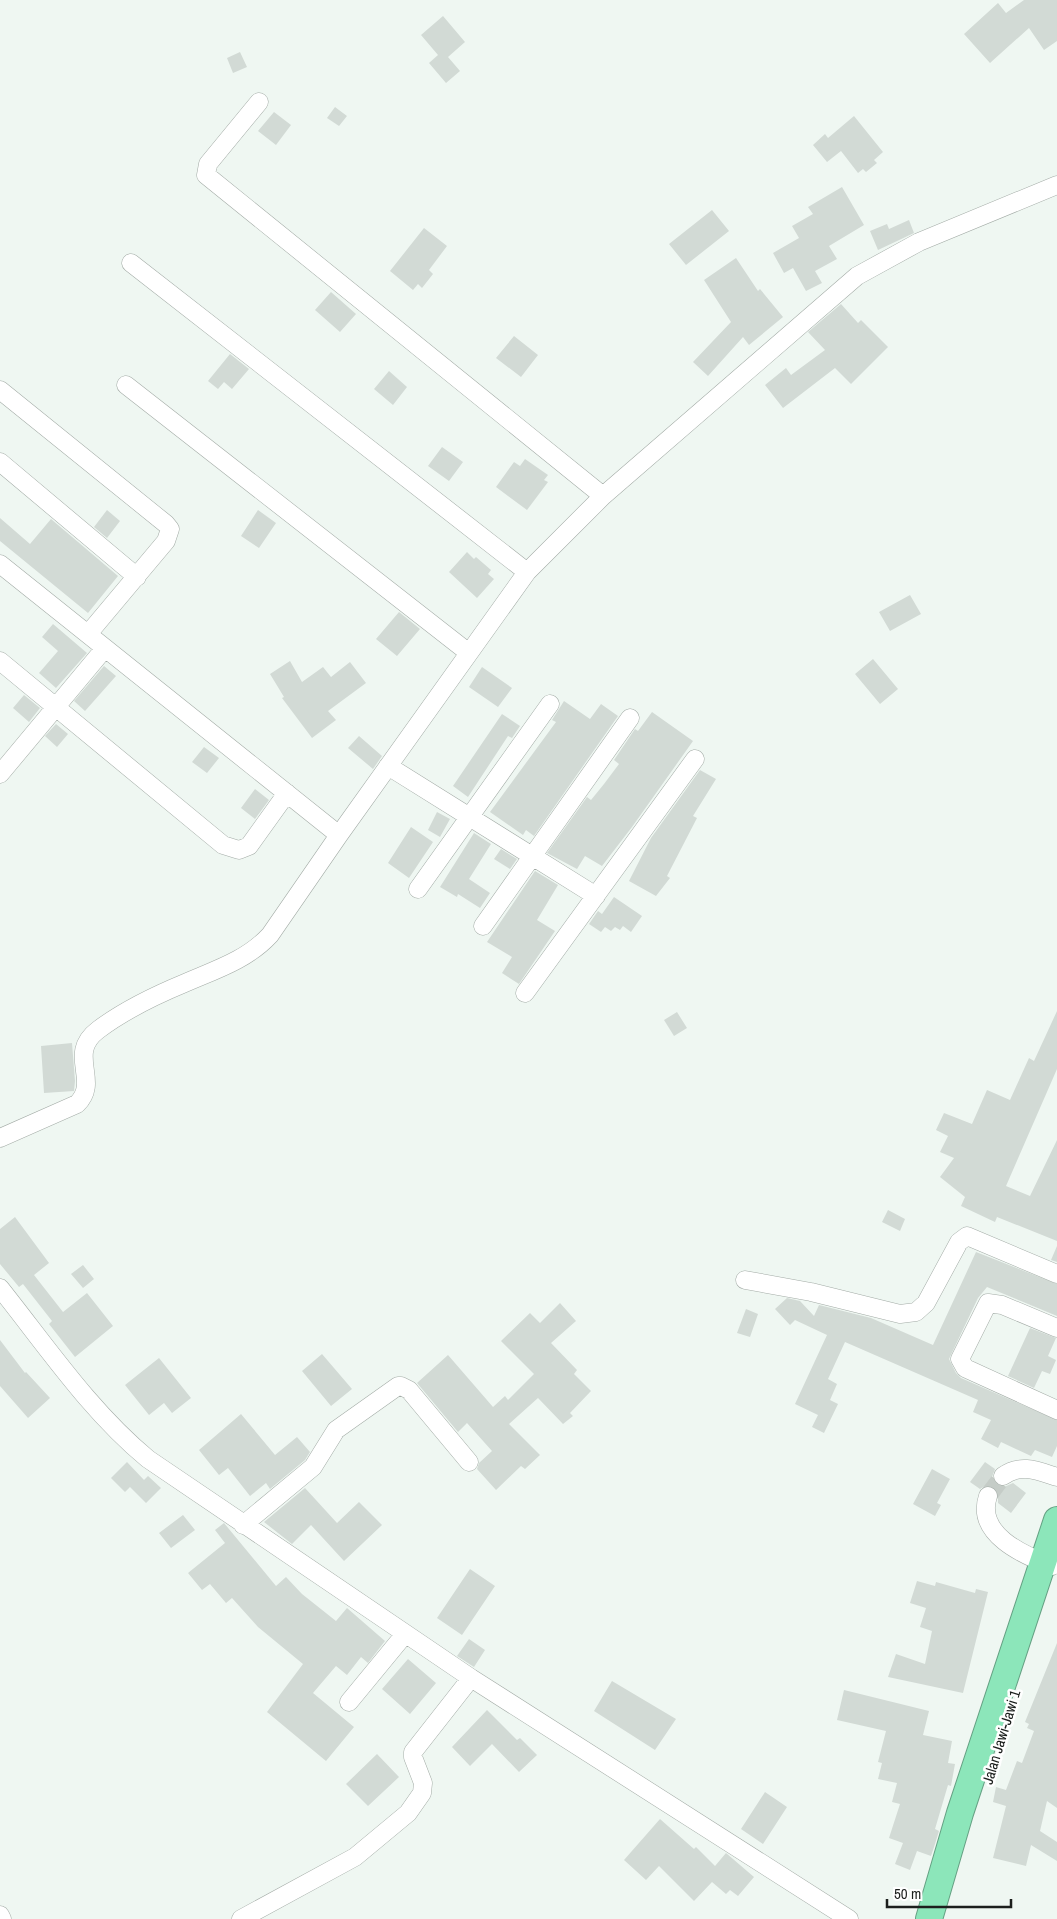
<svg xmlns="http://www.w3.org/2000/svg" width="1057" height="1919" font-family="'Archivo Narrow',sans-serif">
  <rect width="100%" height="100%" fill="#eff7f2"/>
  <!-- building -->
  <path fill="#d2dad5" d="M1024,0h33v41l-13,9 -15,-22 -39,35 -26,-29 34,-31 8,10z
    M443,16l22,26 -17,15 12,14 -14,12 -17,-20 9,-8 -17,-20z
    M240,52l7,15 -14,6 -6,-15z
    M335,107l12,9 -8,10 -12,-8z
    M274,112l17,13 -15,20 -18,-14z
    M854,116l29,36 -9,8 3,3 -11,9 -3,-3 -5,4 -17,-22 -14,11 -14,-17 12,-11 3,4z
    M842,187l22,38 -35,21 8,13 -22,12 7,12 -16,8 -13,-23 -9,5 -11,-20 26,-15 -7,-12 21,-12 -5,-7z
    M712,210l17,21 -43,34 -17,-21z
    M909,220l5,13 -36,17 -8,-19 17,-7 2,5z
    M424,228l23,18 -18,24 4,4 -11,14 -4,-4 -5,6 -23,-19z
    M736,258l22,33 2,-2 23,28 -34,28 -6,-8 -35,39 -15,-14 38,-40 -27,-42z
    M331,292l25,22 -16,18 -25,-22z
    M841,304l17,19 3,-3 27,27 -37,37 -16,-16 -52,40 -18,-23 21,-17 5,7 34,-25 -17,-18z
    M514,336l24,19 -17,22 -25,-19z
    M230,354l19,15 -17,20 -8,-7 -6,7 -10,-8z
    M389,371l18,16 -14,18 -19,-16z
    M442,447l21,15 -14,19 -21,-15z
    M525,459l23,16 -4,5 4,2 -21,28 -31,-23 18,-25 6,4z
    M107,510l13,11 -13,17 -13,-11z
    M258,510l18,13 -17,25 -18,-12z
    M0,518l30,26 21,-25 67,57 -30,37 -88,-72z
    M467,552l7,7 2,-2 15,13 -3,4 6,5 -17,19 -28,-26z
    M910,595l11,19 -31,17 -11,-19z
    M399,612l21,17 -23,27 -21,-17z
    M53,624l34,29 -31,35 -17,-15 19,-22 -16,-14z
    M873,659l25,30 -18,15 -25,-30z
    M290,661l12,21 21,-15 8,10 19,-15 16,21 -38,28 8,9 -24,18 -30,-40 2,-1 -14,-23z
    M104,666l12,10 -31,35 -11,-10z
    M482,667l30,21 -14,19 -29,-20z
    M24,695l16,13 -11,14 -16,-14z
    M564,701l26,18 11,-15 17,12 -84,120 -8,-6 -3,5 -33,-23 66,-90 -4,-2z
    M652,712l41,29 -61,86 -30,39 -17,-10 -8,13 -30,-16 40,-56 4,3 13,-16 15,-20 -5,-4 21,-31 3,2z
    M502,714l18,12 -8,12 -4,-2 -40,61 -15,-11z
    M56,724l12,10 -11,13 -12,-11z
    M359,736l23,20 -9,13 -25,-21z
    M204,747l15,11 -12,15 -15,-11z
    M700,770l16,9 -23,37 4,2 -30,58 3,2 -14,18 -27,-15 22,-43z
    M255,789l14,11 -14,19 -14,-11z
    M437,812l13,7 -10,18 -12,-7z
    M411,827l22,15 -24,36 -21,-15z
    M474,833l17,11 -22,35 21,14 -10,15 -22,-14 -1,3 -17,-10z
    M501,849l16,10 -7,10 -16,-10z
    M535,871l23,14 -21,35 18,11 -36,53 -17,-11 10,-16 -25,-15z
    M614,897l28,19 -11,16 -8,-6 -3,4 -5,-3 -4,4 -6,-4 -4,5 -12,-8 9,-13 4,3z
    M1057,1011v58l-51,117 24,10 27,-56v101l-60,-24 -2,5 -34,-16 4,-9 -25,-20 14,-19 -14,-6 8,-16 -12,-6 8,-17 28,11 15,-34 23,10 19,-42 5,3z
    M677,1012l10,16 -13,8 -10,-16z
    M72,1043l3,38 -1,10 -30,2 -3,-47z
    M888,1210l17,9 -5,12 -18,-9z
    M15,1217l34,46 -15,12 29,37 24,-19 26,33 -38,31 -26,-33 3,-3 -29,-37 -4,3 -19,-23v-35z
    M1057,1246v16l-6,-2z
    M976,1252l81,32v32l-70,-29 -9,11 -29,61 7,14 5,5 96,42v26l-5,11 -17,-7 -4,6 -30,-14 -3,6 -17,-9 10,-19 -18,-8 5,-12 -133,-58 -17,37 9,5 -7,16 8,4 -14,29 -12,-6 6,-12 -23,-11 32,-69 -32,-15 -5,5 -15,-16 12,-11 13,3 14,15 5,-11 52,13 62,27z
    M83,1265l11,14 -11,9 -12,-14z
    M560,1303l16,18 -25,22 26,27 -3,4 17,17 -21,22 3,3 -10,8 -25,-26 -29,26 31,31 -15,14 -4,-3 -25,24 -19,-21 2,-6 13,-12 -25,-28 -9,9 -41,-49 31,-28 45,52 12,-11 3,4 26,-26 -33,-33 29,-28 10,10z
    M746,1309l12,5 -8,23 -13,-4z
    M1030,1328l26,10 -8,18 8,4 -6,14 -8,-3 -8,17 -26,-12z
    M0,1340l25,33 1,-1 24,26 -22,20 -28,-32z
    M322,1354l30,35 -21,17 -29,-35z
    M159,1358l32,40 -19,15 -8,-10 -15,12 -24,-30z
    M241,1414l34,41 22,-18 13,15 -5,8 -35,29 -4,-6 -16,13 -22,-28 -9,7 -20,-25z
    M127,1462l17,18 4,-4 13,12 -15,15 -16,-16 -5,5 -14,-14z
    M985,1462l10,7 -3,8 5,8 7,2 9,-4 13,10 -15,20 -13,-10v-10l-4,-5 -9,-2 -5,3 -10,-7z
    M932,1469l18,10 -13,24 4,2 -6,11 -22,-12z
    M305,1488l32,35 22,-21 23,23 -38,36 -33,-36 -19,19 -28,-22z
    M183,1515l12,15 -24,18 -12,-15z
    M224,1523l52,63 10,-9 16,17 34,27 11,-13 38,33 -17,22 -7,-6 -14,18 -11,-9 -23,27 41,34 -28,34 -59,-49 36,-48 -45,-37 -26,-29 -6,5 -16,-19 -8,6 -14,-17 37,-30 -10,-13z
    M470,1569l25,17 -33,49 -25,-17z
    M917,1581l18,5 1,-4 39,11 1,-4 12,3 -25,101 -75,-16 8,-23 29,10 7,-33 -12,-4 6,-19 -16,-5z
    M469,1639l16,11 -11,17 -17,-11z
    M1057,1643v165l-10,-7 -7,30 17,11v19l-26,-16 -5,21 -33,-8 13,-52 -13,-4 3,-15 10,3 11,-29 5,2 12,-32 -7,-3 2,-4 -4,-2z
    M408,1659l28,24 -26,31 -28,-25z
    M612,1681l64,38 -21,31 -61,-39z
    M844,1690l85,21 -6,24 29,6 -4,22 7,1 -4,22 -3,-1 -13,44 4,2 -4,13 -4,12 -14,-5 -7,19 -15,-6 8,-21 -14,-5 11,-34 -8,-2 5,-19 -19,-4 4,-16 -4,-1 8,-31 -49,-11z
    M487,1710l30,30 3,-2 17,17 -18,17 -27,-28 -22,22 -18,-19z
    M377,1754l22,23 -31,29 -22,-22z
    M765,1792l22,15 -24,37 -22,-15z
    M660,1819l34,30 2,-2 19,19 11,-13 28,24 -16,19 -8,-6 -4,4 -14,-12 -18,19 -35,-35 -13,14 -22,-20z"/>
  <g fill="none" stroke-linecap="round" stroke-linejoin="round">
    <!-- minor-tunnel -->
    <path stroke="#c5ccc7" stroke-width="18" stroke-dasharray="18 9" stroke-linecap="butt" d="M988,1496l15,-20"/>
    <!-- minor casing -->
    <g stroke="#a3aba6" stroke-width="19">
      <path id="minor" d="M259,102l-51,62 -2,11 397,321
        M131,263l396,309
        M126,385l343,268
        M0,390l166,134 4,5 -4,12 -78,93
        M0,462l137,115
        M0,564l339,271
        M0,661l223,184 16,5 10,-4 38,-53
        M388,766l208,130
        M0,774l105,-126
        M418,889l132,-185
        M483,926l147,-208
        M525,993l170,-234
        M0,1138l77,-34c24,-23 -11,-50 21,-74 25,-19 58,-35 87,-47 30,-13 62,-23 85,-48l69,-100 188,-263 76,-76 254,-220 62,-34 138,-57
        M745,1280l66,12 89,22 16,-2 10,-9 33,-61 8,-6 90,38
        M0,1288c47,59 90,123 148,171l323,219 378,241
        M1057,1328l-55,-23 -14,-2 -28,56 5,9 92,42
        M1003,1476c18,-13 35,-5 54,1
        M988,1496c-13,38 35,59 64,70
        M243,1525l70,-58 23,-37 62,-44h3l8,4 60,72
        M349,1702l56,-68
        M0,1915l2,4
        M241,1919l114,-62 53,-44 14,-20 1,-10 -10,-26v-5l58,-74"/>
    </g>
    <!-- highway casing -->
    <g stroke="#65a083" stroke-width="28">
      <path id="highway" d="M929,1919l31,-106 97,-293"/>
    </g>
    <!-- minor -->
    <use href="#minor" stroke="#fff" stroke-width="18"/>
    <!-- highway -->
    <use href="#highway" stroke="#8ce6ba" stroke-width="26"/>
  </g>
  <g text-anchor="middle" dominant-baseline="central" stroke-width="5" stroke-linejoin="round" paint-order="stroke">
    <!-- street labels -->
    <g font-size="15" fill="#1c1f1d" stroke="#fff">
      <text transform="translate(1001 1737) rotate(-73)">Jalan Jawi-Jawi 1</text>
    </g>
  </g>
  <!-- scale -->
  <path d="M887 1899v8h124v-8" fill="none" stroke="#1c1f1d" stroke-width="2.5"/>
  <text x="894" y="1899" font-size="15" fill="#1c1f1d" stroke="#ffffff" stroke-width="4" paint-order="stroke">50 m</text>
</svg>
